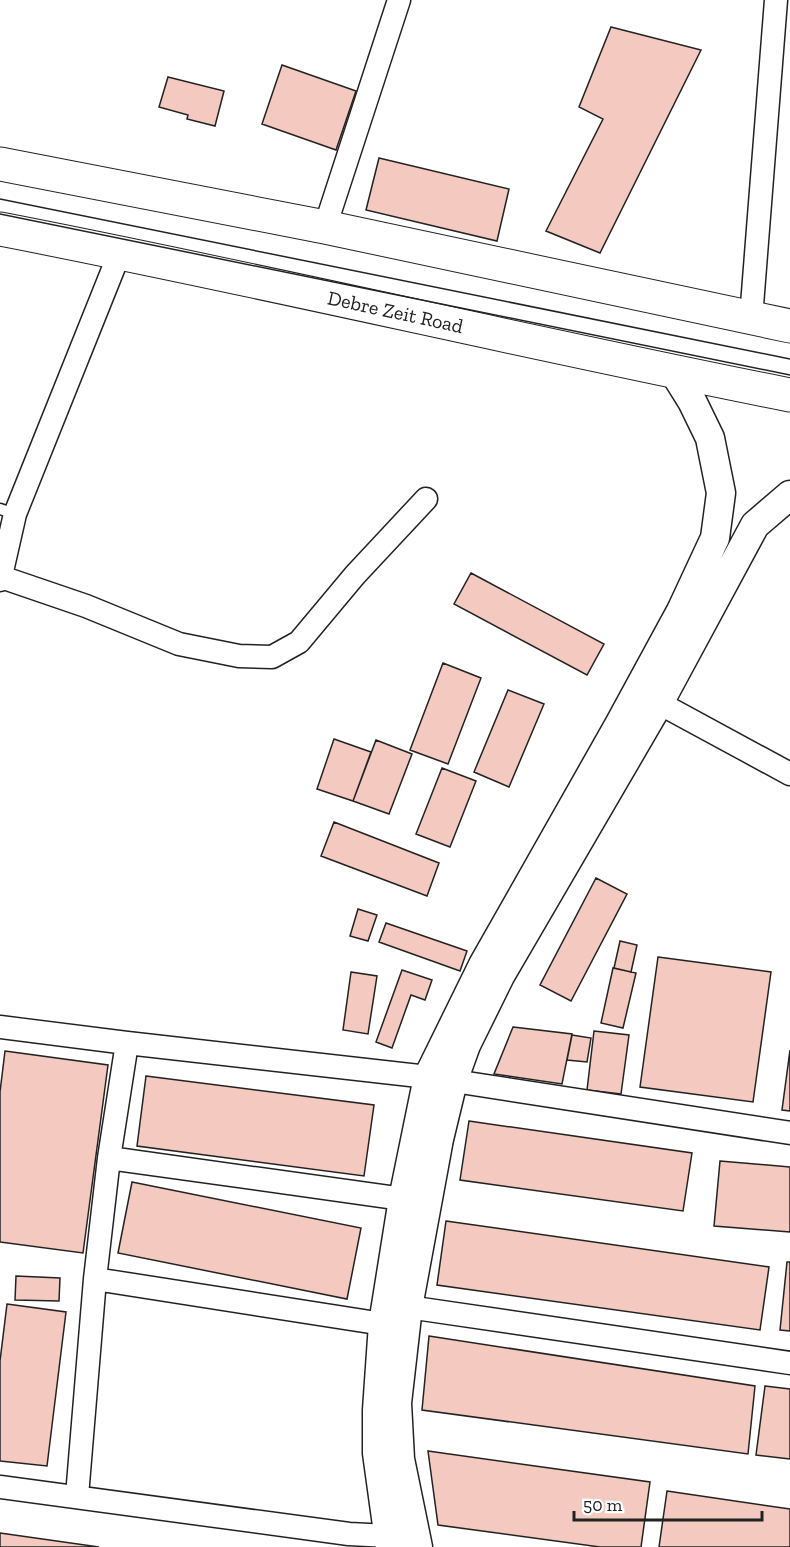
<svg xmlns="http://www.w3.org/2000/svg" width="790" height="1547" font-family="'Zilla Slab',serif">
  <rect width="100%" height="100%" fill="#fff"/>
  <!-- building -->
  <path fill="#f3c9c0" stroke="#222" stroke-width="1.5" d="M611,27l90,23 -101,203 -54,-22 57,-112 -24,-12z
    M282,65l74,26 -20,59 -74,-26z
    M168,77l56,14 -9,35 -28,-7 1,-4 -29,-8z
    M379,158l130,31 -12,52 -131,-31z
    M471,573l133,71 -17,31 -133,-71z
    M443,663l38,15 -33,86 -38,-14z
    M508,690l36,14 -35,83 -35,-15z
    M334,739l37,13 -18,49 -36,-12z
    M376,740l36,14 -23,60 -36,-13z
    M442,768l34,13 -26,66 -34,-13z
    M334,822l105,41 -12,33 -106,-40z
    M596,878l31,16 -56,107 -31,-16z
    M358,909l19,6 -9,26 -18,-5z
    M386,923l81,28 -7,20 -81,-29z
    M620,941l17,4 -6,27 -17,-4z
    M658,957l113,15 -18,130 -113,-15z
    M613,968l23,5 -13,55 -22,-5z
    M402,970l30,10 -7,20 -14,-5 -19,53 -16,-6z
    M351,972l26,4 -9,58 -25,-4z
    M513,1027l59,7 -10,50 -68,-10z
    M594,1031l35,4 -8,59 -34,-4z
    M572,1035l19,3 -4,24 -20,-2z
    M790,1050v61l-8,-1z
    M5,1051l103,14 -25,188 -83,-11v-150z
    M146,1076l228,29 -10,71 -227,-30z
    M469,1121l223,32 -9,58 -223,-31z
    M720,1161l70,6v65l-76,-6z
    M132,1182l229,46 -14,71 -229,-46z
    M446,1221l323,46 -9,63 -323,-45z
    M787,1262h3v69l-10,-1z
    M16,1276l44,2 -1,23 -44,-1z
    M7,1304l59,8 -19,154 -47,-5v-100z
    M429,1336l326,50 -7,68 -326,-44z
    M765,1386l25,3v70l-34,-4z
    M428,1451l222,31 -9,65h-41l-162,-22z
    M667,1491l123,18v38h-131z
    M0,1533l99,14h-99z"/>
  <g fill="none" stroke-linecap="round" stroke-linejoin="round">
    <!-- service casing -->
    <g stroke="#222" stroke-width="13">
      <path id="service" d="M0,509l15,5"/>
    </g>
    <!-- minor casing -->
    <g stroke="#222" stroke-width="25">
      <path id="minor" d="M325,227l74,-227
        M751,318l25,-318
        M1,577l85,29 93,38 60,12 33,1 27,-15 56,-67 71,-76
        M0,580l15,-66 105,-262
        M659,703l131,71
        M0,1027l127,16 301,34 362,56
        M109,1158l294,41
        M95,1279l288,45
        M408,1307l382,56
        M0,1487l349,47 40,2
        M77,1496l18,-217 14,-121 18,-115"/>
    </g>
    <!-- tertiary casing -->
    <g stroke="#222" stroke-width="31">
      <path id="tertiary" d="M390,1547l-13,-94v-43l6,-86 20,-125 25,-122 55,-112 136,-240 62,-114 34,-73 6,-45 -11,-55 -18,-37 -18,-29
        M418,1547l-18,-88 -3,-56 11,-96 31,-168 14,-58 13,-36 34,-69 159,-273 96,-178 35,-30"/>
    </g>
    <!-- primary casing -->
    <g stroke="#222" stroke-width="35">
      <g id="primary">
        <path d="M0,164l325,63 465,99"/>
        <path id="s1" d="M0,229c264,51 526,114 790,166"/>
      </g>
    </g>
    <!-- service -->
    <use href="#service" stroke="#fff" stroke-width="10"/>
    <!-- minor -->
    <use href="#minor" stroke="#fff" stroke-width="22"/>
    <!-- tertiary -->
    <use href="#tertiary" stroke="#fff" stroke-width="28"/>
    <!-- primary -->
    <use href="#primary" stroke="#fff" stroke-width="33"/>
    <!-- tram -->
    <path stroke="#222" stroke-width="1.5" d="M0,199l790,160
      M0,214l790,161"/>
  </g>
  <g text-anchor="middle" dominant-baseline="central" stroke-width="4.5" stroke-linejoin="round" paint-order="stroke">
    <!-- street labels -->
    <g font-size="20" fill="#222" stroke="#fff">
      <text stroke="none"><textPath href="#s1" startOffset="404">Debre Zeit Road</textPath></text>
    </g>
  </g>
  <!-- scale -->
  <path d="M574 1511v9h188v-9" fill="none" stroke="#222222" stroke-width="3"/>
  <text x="583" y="1511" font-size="18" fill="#222222" stroke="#ffffff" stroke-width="4.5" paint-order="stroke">50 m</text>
</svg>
